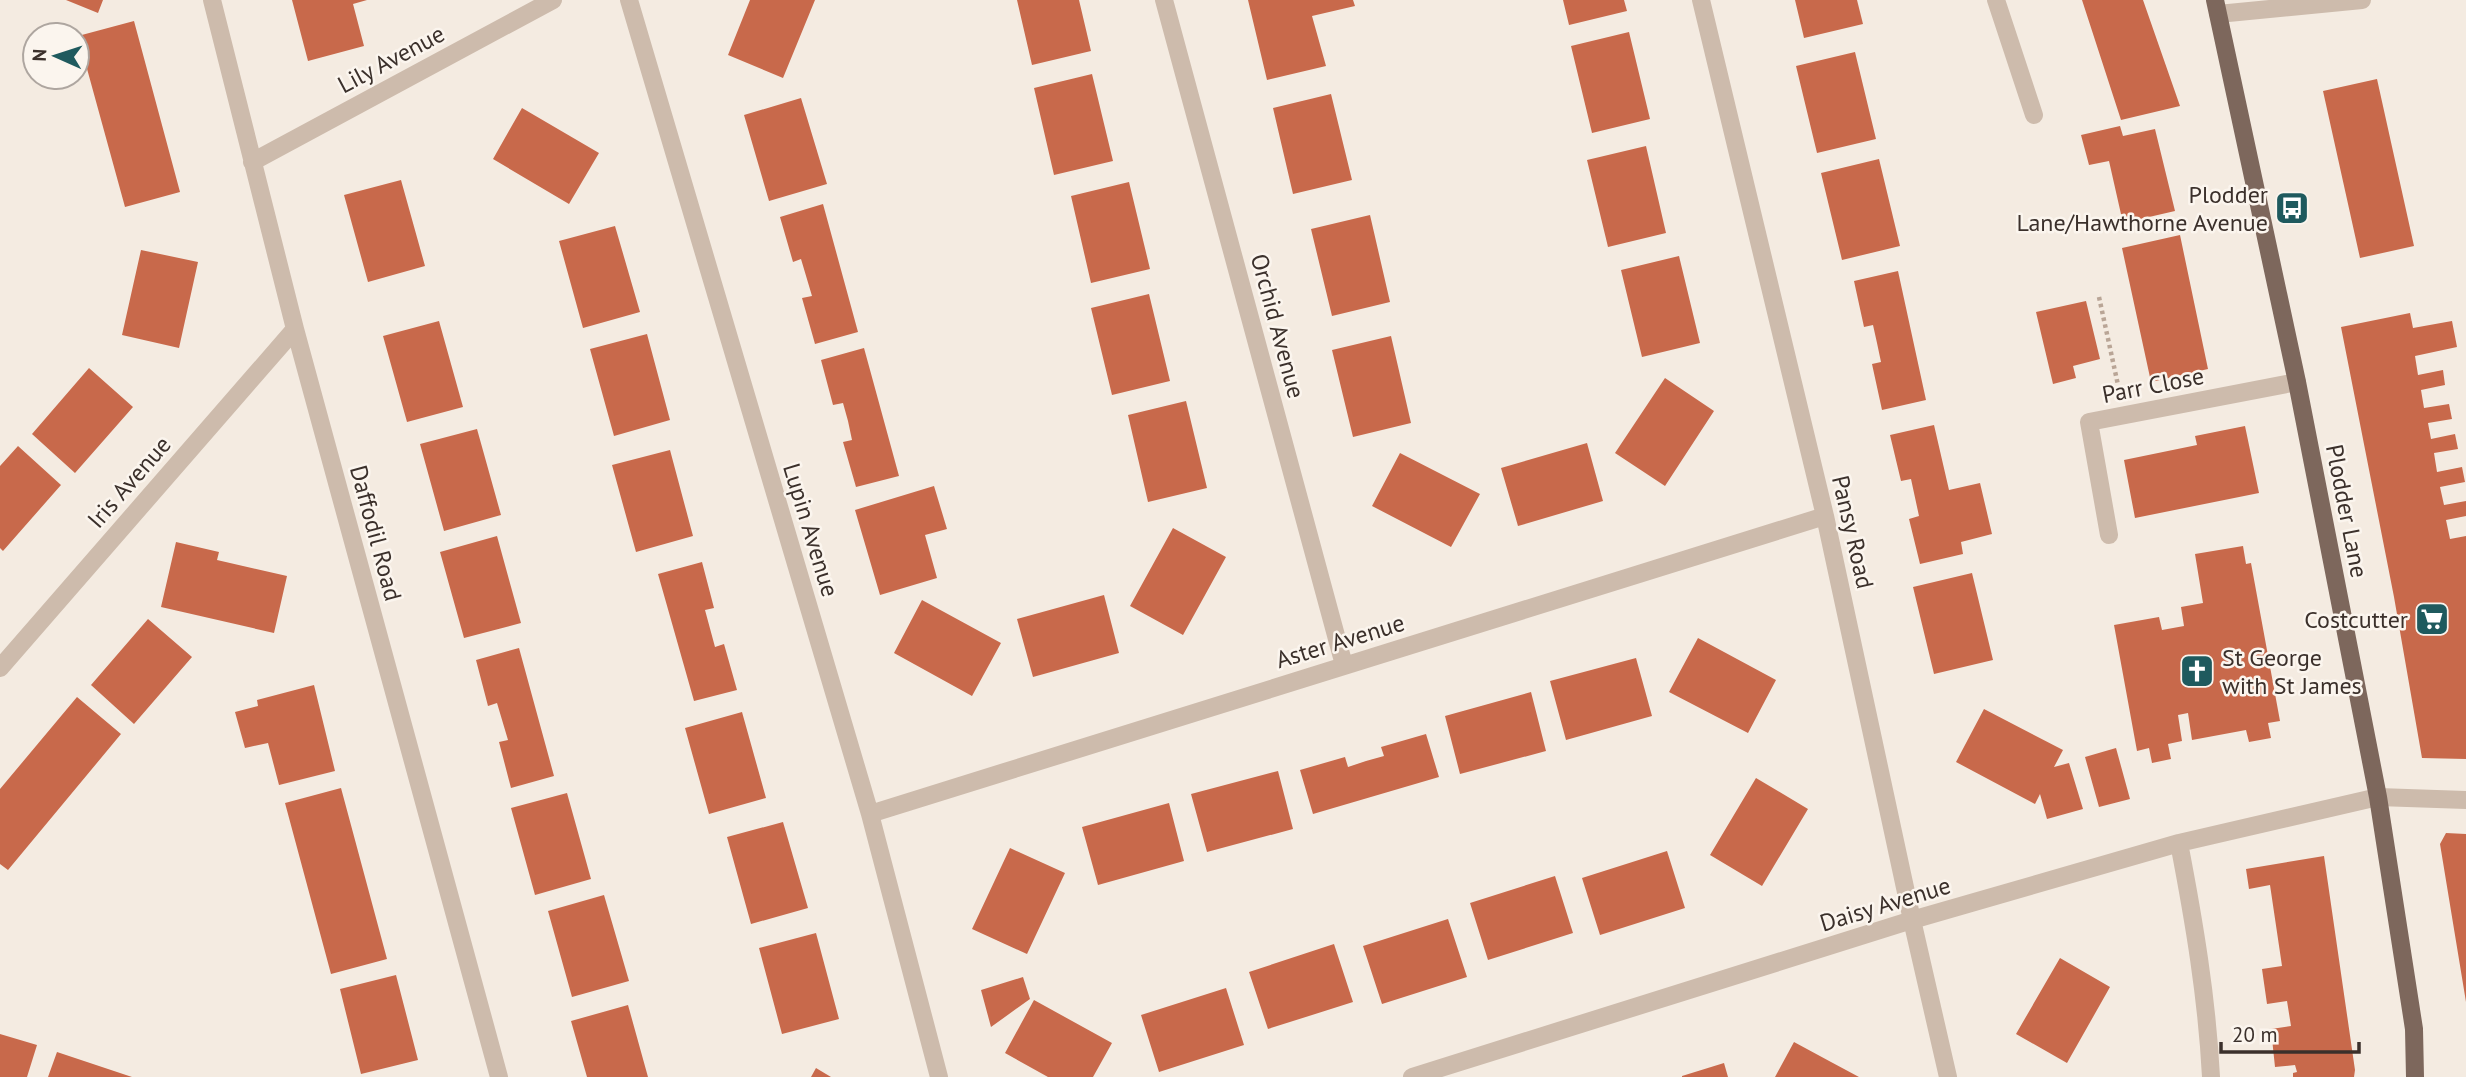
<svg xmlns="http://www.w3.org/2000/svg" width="2466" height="1077" font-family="'PT Sans',sans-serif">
  <rect width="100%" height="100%" fill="#f4ebe1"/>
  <!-- building -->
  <path fill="#c8694b" d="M66,0h37l-5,13z
    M292,0h75l-14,4 11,42 -56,15z
    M750,0h65l-32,78 -55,-23z
    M1017,0h62l12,51 -59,14z
    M1248,0h105l2,6 -43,10 14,50 -59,14z
    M1563,0h61l3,11 -58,14z
    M1795,0h62l6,24 -59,14z
    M2082,0h61l37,106 -59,14z
    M134,21l46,171 -55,15 -47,-171z
    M1629,32l21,87 -58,14 -21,-87z
    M1855,52l21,87 -59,14 -21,-87z
    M1092,74l21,87 -59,14 -20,-87z
    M2377,79l37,167 -54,12 -37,-167z
    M1331,94l21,86 -59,14 -20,-86z
    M801,98l26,86 -58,17 -25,-86z
    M522,108l77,45 -30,51 -76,-45z
    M2120,126l3,10 32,-7 20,82 -52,12 -14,-62 -20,4 -8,-30z
    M1646,146l20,87 -58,14 -21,-87z
    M1879,159l21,87 -58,14 -21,-87z
    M401,180l24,86 -57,16 -24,-87z
    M1129,182l21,87 -59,14 -20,-87z
    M823,204l35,128 -43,12 -13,-46 10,-2 -11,-37 -8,3 -13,-45z
    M1370,215l20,87 -58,14 -21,-87z
    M615,226l25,86 -57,16 -24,-87z
    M2180,235l28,134 -57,13 -29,-134z
    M141,250l57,12 -19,86 -57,-13z
    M1679,256l21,87 -58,14 -21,-87z
    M1898,271l28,129 -44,10 -10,-46 9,-2 -4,-19 -4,-18 -9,2 -10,-46z
    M1149,294l21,87 -58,14 -21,-87z
    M2086,301l14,58 -27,7 3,12 -23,6 -17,-72z
    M2410,313l3,15 39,-7 5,26 -42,9 3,19 25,-5 2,15 -24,5 3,18 25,-4 3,15 -24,4 3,16 24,-5 3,15 -24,4 3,19 25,-5 3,15 -25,5 4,18 22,-4v15l-20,4 4,19 16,-3v223l-44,-1 -28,-161 -53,-270z
    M439,321l24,86 -56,15 -24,-86z
    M647,334l23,86 -56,16 -24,-87z
    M1391,336l20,87 -58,14 -21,-87z
    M864,348l35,128 -43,11 -13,-45 9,-2 -4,-19 -5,-18 -10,2 -12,-45z
    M89,368l44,39 -58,66 -43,-39z
    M1665,378l49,33 -49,75 -50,-33z
    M1186,401l21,87 -59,14 -20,-87z
    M1934,425l15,65 31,-7 12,51 -31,8 2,12 -43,10 -11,-45 10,-3 -8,-37 -10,2 -11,-46z
    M2245,426l14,67 -124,25 -11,-58 73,-15 -2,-9z
    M477,429l24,86 -57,16 -24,-87z
    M1587,443l16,58 -85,25 -17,-58z
    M18,446l43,39 -58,66 -3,-3v-82z
    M670,450l23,86 -57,16 -24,-87z
    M1400,453l80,41 -29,53 -79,-41z
    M934,486l13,43 -22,6 12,43 -57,17 -25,-85z
    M1173,528l53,29 -43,78 -53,-29z
    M497,536l24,87 -57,15 -24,-86z
    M176,542l43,10 -2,8 70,16 -13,57 -113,-26z
    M2243,546l3,18 5,-1 29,158 -12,2 3,15 -22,4 -3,-12 -54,10 -4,-27 -10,2 4,26 -14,3 3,15 -19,4 -3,-15 -12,3 -23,-126 45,-8 3,13 22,-4 -3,-19 22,-4 -8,-49z
    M702,562l12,46 -9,2 10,37 9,-3 13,46 -43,11 -36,-127z
    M1972,573l21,87 -59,14 -21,-87z
    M1104,595l15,58 -86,24 -16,-58z
    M922,600l79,43 -29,53 -78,-43z
    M148,619l44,38 -58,67 -43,-39z
    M1698,638l78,42 -28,53 -79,-41z
    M519,648l35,128 -43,12 -12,-46 9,-2 -11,-37 -9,3 -12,-46z
    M1636,658l16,58 -86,24 -16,-59z
    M314,685l21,86 -56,14 -11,-42 -23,5 -10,-36 23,-6 -1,-6z
    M1531,692l15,59 -86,23 -15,-58z
    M77,697l44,37 -113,136 -8,-6v-75z
    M1984,709l79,41 -9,17 15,-4 14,46 -36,10 -7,-25 -5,10 -79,-42z
    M742,712l24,86 -57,16 -24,-86z
    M1426,734l13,43 -126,37 -13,-44 45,-13 3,10 18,-6 18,-5 -3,-9z
    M2116,748l14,51 -31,8 -14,-50z
    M1278,771l15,58 -86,23 -16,-58z
    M1756,778l52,31 -46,77 -52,-31z
    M341,788l46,171 -56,15 -46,-171z
    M567,793l24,86 -56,16 -24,-87z
    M1169,803l15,58 -86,24 -16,-58z
    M783,822l25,86 -57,16 -24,-87z
    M2446,833l20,1v168l-26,-158z
    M1010,848l55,25 -38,81 -55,-25z
    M1667,851l18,57 -85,27 -18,-57z
    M2324,856l31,214 -1,7h-61v-4l4,-1 -2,-7 -20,2 -4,-38 20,-3 -4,-25 -20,3 -5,-35 20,-3 -12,-81 -21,4 -3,-20z
    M1555,876l18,57 -85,27 -18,-57z
    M604,895l25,86 -57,16 -24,-86z
    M1448,919l19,58 -85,27 -19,-58z
    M816,933l23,86 -57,15 -23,-86z
    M1334,944l19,58 -85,27 -19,-57z
    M2060,958l50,29 -43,76 -51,-29z
    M396,975l22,85 -57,14 -21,-85z
    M1023,977l7,22 -39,28 -10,-37z
    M1226,988l18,57 -85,27 -18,-57z
    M1034,1000l78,43 -19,34h-45l-43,-24z
    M628,1005l20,72h-61l-16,-56z
    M0,1034l37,11 -10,32h-27z
    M1794,1042l37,20 28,15h-84z
    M57,1052l75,25h-84z
    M1724,1063l4,14h-46v-1z
    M816,1068l15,9h-20z"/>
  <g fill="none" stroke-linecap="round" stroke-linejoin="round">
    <!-- path -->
    <path stroke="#b9a596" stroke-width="4.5" stroke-dasharray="3.5 3.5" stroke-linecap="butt" d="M2099,297l19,88"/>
    <!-- minor -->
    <path stroke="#cdbbac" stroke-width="18" d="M212,0l83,329 204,748
      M629,0l241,814 69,263
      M1164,0l180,665
      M1701,0l124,516 87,404 36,157
      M1996,0l38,115
      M2218,14l144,-14
      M252,162l301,-162
      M2109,535l-20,-113 208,-40
      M0,668l295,-339
      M870,814l955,-298
      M2179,843c15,78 28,155 32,234
      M1412,1077l500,-157 267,-77 199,-46 88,3"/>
    <!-- major -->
    <path stroke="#7d675c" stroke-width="18" d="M2215,0l82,382 81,415 36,232 1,48"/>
  </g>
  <!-- icons -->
  <defs>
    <g id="bus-square" transform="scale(1.75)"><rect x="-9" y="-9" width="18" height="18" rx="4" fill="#1f5a5e" stroke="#fbf5ee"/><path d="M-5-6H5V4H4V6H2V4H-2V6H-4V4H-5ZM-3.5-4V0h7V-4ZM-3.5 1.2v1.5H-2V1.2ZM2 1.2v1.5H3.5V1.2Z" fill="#fff"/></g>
    <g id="supermarket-square" transform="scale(1.75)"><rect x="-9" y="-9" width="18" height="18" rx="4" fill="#1f5a5e" stroke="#fbf5ee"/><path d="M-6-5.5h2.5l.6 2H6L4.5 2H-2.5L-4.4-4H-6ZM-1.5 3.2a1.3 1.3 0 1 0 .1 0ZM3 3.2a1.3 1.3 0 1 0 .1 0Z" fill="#fff"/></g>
    <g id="church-square" transform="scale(1.75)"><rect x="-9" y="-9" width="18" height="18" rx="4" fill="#1f5a5e" stroke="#fbf5ee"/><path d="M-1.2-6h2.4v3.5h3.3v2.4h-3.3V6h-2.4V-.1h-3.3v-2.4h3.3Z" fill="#fff"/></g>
  </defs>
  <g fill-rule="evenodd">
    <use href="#bus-square" x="2292" y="208"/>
    <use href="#supermarket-square" x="2432" y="619"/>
    <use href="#church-square" x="2197" y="671"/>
  </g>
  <g text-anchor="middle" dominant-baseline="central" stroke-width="5" stroke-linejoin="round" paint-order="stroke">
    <!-- street labels -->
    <g font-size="24" fill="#3b302b" stroke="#fbf5ee">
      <text transform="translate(391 59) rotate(-28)">Lily Avenue</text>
      <text transform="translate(1278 326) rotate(75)">Orchid Avenue</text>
      <text transform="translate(2153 385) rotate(-11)">Parr Close</text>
      <text transform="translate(129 482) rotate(-49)">Iris Avenue</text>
      <text transform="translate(2347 511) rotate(79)">Plodder Lane</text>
      <text transform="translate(811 530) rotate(73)">Lupin Avenue</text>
      <text transform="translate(1853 532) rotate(77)">Pansy Road</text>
      <text transform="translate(376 533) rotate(75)">Daffodil Road</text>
      <text transform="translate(1340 641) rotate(-17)">Aster Avenue</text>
      <text transform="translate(1885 904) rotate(-17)">Daisy Avenue</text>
    </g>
    <!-- poi labels -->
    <g font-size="24" fill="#3b302b" stroke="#fbf5ee" text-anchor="end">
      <text x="2268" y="194">Plodder<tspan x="2268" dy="28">Lane/Hawthorne Avenue</tspan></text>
      <text x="2408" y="619">Costcutter</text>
      <text x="2222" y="657" text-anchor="start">St George<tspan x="2222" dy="28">with St James</tspan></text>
    </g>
  </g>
  <!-- north arrow -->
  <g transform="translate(56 56) rotate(273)"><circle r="33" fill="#fbf5ee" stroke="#aea6a0" stroke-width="2"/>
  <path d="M0-5L12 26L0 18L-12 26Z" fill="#1f5a5e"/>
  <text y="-10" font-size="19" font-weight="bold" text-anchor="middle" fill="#3b302b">N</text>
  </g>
  <!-- scale -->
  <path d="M2221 1042v10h138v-10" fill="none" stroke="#3b302b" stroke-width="3.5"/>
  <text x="2232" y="1042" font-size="21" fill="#3b302b" stroke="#fbf5ee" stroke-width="5" paint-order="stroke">20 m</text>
</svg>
